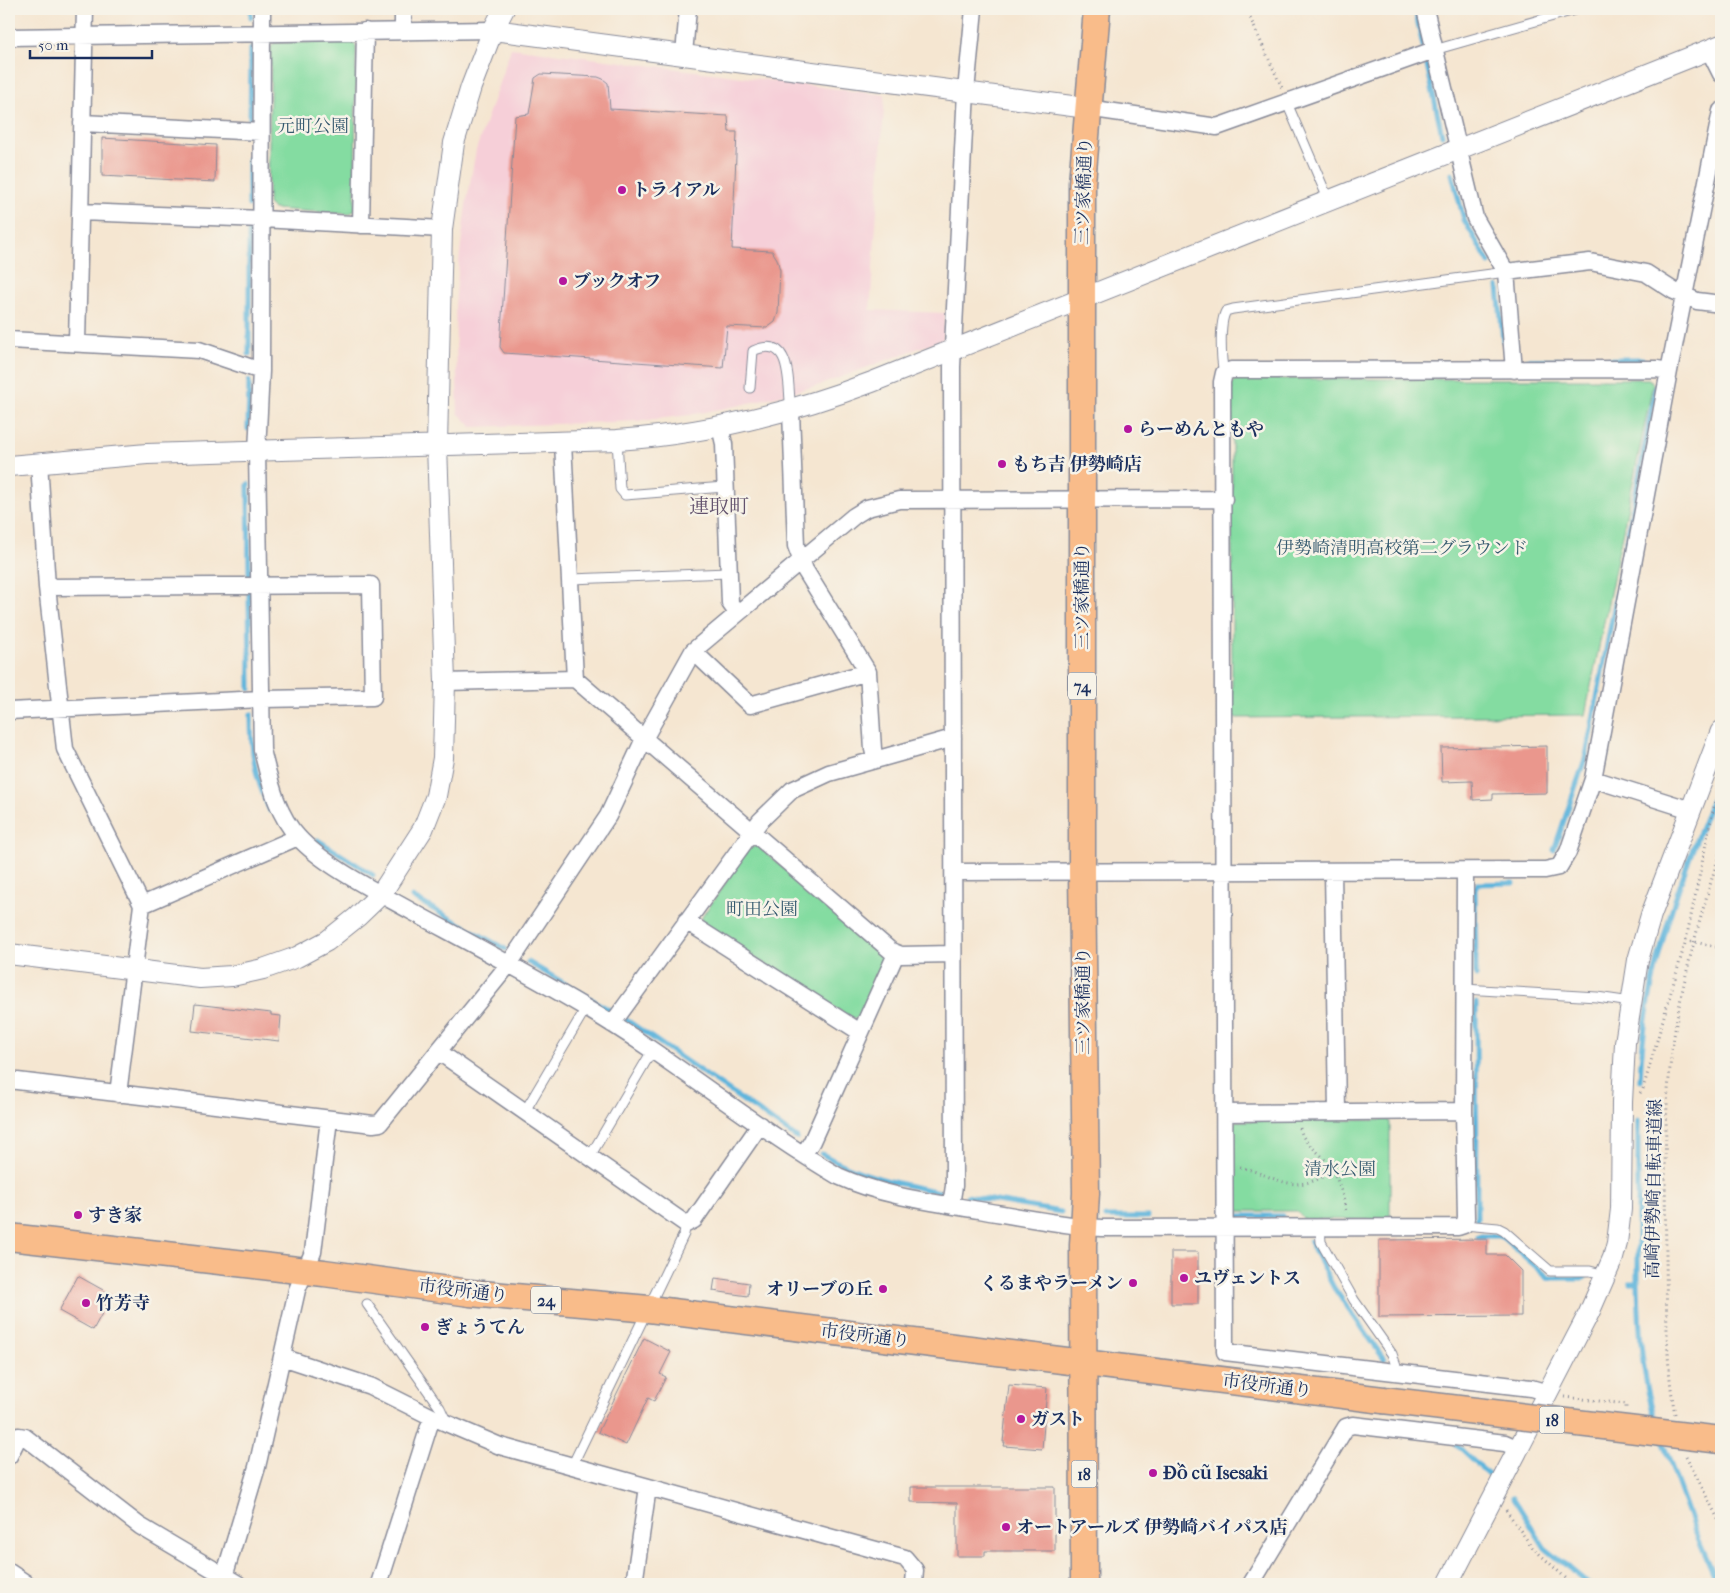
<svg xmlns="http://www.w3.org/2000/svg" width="1730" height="1593" font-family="'IM FELL French Canon','Noto Serif JP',serif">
  <rect width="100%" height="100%" fill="#f7f3e8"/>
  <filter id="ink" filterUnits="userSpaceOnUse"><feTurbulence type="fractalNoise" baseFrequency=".02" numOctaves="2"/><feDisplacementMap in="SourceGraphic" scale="10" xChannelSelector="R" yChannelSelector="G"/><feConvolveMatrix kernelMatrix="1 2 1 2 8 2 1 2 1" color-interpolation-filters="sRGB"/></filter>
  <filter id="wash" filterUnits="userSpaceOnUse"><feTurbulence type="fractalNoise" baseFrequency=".0096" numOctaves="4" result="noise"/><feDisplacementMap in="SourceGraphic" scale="20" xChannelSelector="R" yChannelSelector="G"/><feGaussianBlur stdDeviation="1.12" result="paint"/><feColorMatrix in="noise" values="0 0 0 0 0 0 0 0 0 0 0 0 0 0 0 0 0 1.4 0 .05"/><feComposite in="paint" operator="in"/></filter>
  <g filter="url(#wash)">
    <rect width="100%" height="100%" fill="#f5e6d1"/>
    <!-- built -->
    <path fill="#f6cfd8" d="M511,48l374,47 -15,215 75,3 -2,26 -123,46 -79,20 -51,10 -50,6 -168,6 -14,-14 -3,-108 5,-52 6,-48 10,-55z"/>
    <!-- park -->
    <path fill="#84dca1" stroke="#508680" d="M353,42l3,4 -1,164 -6,4 -75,-5 -6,-5 3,-157 3,-4z
      M1237,379h412l4,5 -68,331 -353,3v-334z
      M758,846l124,108 1,9 -24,55h-8l-150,-94 1,-7 47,-69z
      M1390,1120v100l-87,-1 -6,-8h-65v-85l4,-5z"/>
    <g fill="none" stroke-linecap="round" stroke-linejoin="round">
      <!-- stream -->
      <path stroke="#60b5dc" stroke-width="5" d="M1415,9l27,126
        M251,17v-8
        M250,121l1,-72
        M1452,174l12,46 25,43
        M249,205v-47
        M1498,287l5,54
        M249,354v-125
        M1527,360l115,-1
        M248,429l1,-48
        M248,484l1,92
        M249,592l1,97
        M251,714c0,38 3,62 19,97
        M318,840l55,35
        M1554,850l32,-94 70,-370
        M412,897l93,52
        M528,962l100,59 169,117
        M1476,976l-1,-88 3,-4 35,-1
        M1476,1003l1,216
        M1640,1081c4,-107 41,-206 81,-304
        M1638,1120v163
        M822,1154c38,22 76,30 118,38
        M967,1196l94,16
        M1239,1216h43
        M1106,1217h42
        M1478,1236h23l48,42h36
        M1310,1242l24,46 50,71
        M1630,1283h8c1,49 4,96 19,142
        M1662,1440l33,91 23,53
        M1456,1445l36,33
        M1513,1497l32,51 44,36"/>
    </g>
    <g id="blocks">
      <!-- building -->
      <path fill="#ea978d" d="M541,74l57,3 5,2 5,4 2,26 118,7 1,16h8l-5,117 40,2 5,8 3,11 -2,43 -3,9 -8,6 -40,-2 -4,42 -219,-15 -4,-6 15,-231 14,-2 6,-36z
        M102,138l114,7 -1,37 -113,-6z
        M1547,746v47l-54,1v5l-20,1 -1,-19 -30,1 -1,-34z
        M195,1004l76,9v2l10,1 -2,25 -87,-10z
        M1487,1239v16h18l16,16v45l-142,1v-77z
        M1171,1252h27v52h-27z
        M78,1276l34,19 -19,35 -34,-19z
        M715,1278l34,5 -1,13 -35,-5z
        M644,1338l27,14 -11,22 6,3 -12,24 -6,-3 -22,47 -28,-13z
        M1009,1385l38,3 -5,61 -38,-3 1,-4h-2z
        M911,1487h144v64h-70v5h-28v-53l-46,-1z"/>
    </g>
  </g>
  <g filter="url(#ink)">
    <use href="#blocks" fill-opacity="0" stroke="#888a98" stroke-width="1"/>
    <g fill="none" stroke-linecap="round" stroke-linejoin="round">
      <!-- service casing -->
      <g stroke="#888a98" stroke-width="11">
        <path id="service" d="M1434,50l144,-41
          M1287,103l42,98
          M1224,373c-3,-13 -5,-50 2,-62l7,-2 273,-37
          M750,388l3,-37c41,-18 34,35 38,59
          M617,440l3,49 5,6 99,-8
          M571,579l157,-6
          M1464,989l133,8 34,5
          M525,1111l61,-103
          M589,1158l63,-107
          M1464,1225l34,3 6,3 46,40h40l16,4
          M1320,1227l1,15 33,58 38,54 6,17
          M367,1304l73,104 6,13
          M572,1466l112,-232 2,-10"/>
      </g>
      <!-- minor casing -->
      <g stroke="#888a98" stroke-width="19">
        <path id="minor" d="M262,9l-1,362 -4,80 5,299c8,31 14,63 36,87 25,28 79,55 113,74 59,32 118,63 175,97 87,51 165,117 252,168 44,20 93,26 141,34 41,7 81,15 122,18l357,-1 6,-2 2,-7 -2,-107 1,-240
          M1425,9l50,209 31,54 8,98
          M403,30v-21
          M9,37l484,-7
          M1709,50l12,24
          M684,54l4,-45
          M1087,108l130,19 217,-77
          M82,123l179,9
          M80,212l182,7 180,10
          M361,225l4,-194
          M1506,272l84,-10 56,11 28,18 23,10 24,3
          M9,340l190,10 62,21
          M77,342l8,-333
          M791,411l5,135 9,24 63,102 5,77 2,10
          M720,426l4,18 6,159 7,10
          M563,443l12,236
          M39,462l8,125 18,162 77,156 -24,189
          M693,651l57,54 118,-33
          M445,682l130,-3 316,272 10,4 52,-1
          M9,711l254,-12 110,-2 -2,-112 -324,2
          M1593,779l98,31
          M1333,871l4,240
          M954,872l591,-2 14,-3 9,-15 25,-73 76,-408 52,-260
          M142,905l156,-68
          M686,921l174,111
          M612,1024l148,-203 32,-31 37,-17 124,-35
          M439,1052l247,172 8,-4 66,-95
          M9,1080l364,44 7,-1 129,-159 99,-148 36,-77 49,-88 161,-135 13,-8 32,-8 325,-1
          M1224,1113l240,-2
          M804,1154l8,-13 84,-187
          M951,1205l3,-19 -2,-819 14,-276 8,-82
          M282,1357l88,29 62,31 68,29 405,112 10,12 -1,14
          M1548,1393l-17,-5 -306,-36 -3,-970 2,-9 7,-3 426,-1 12,2
          M9,1456l10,-20 6,1 115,89 98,58
          M9,1572l18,12
          M224,1577l33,-110 40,-177 16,-38 16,-133
          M379,1584l53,-167
          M634,1584l14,-97
          M1251,1584l95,-157 7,-2 152,18 14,6"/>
      </g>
      <!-- tertiary casing -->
      <g stroke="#888a98" stroke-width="22">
        <path id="tertiary" d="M493,30l594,78
          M9,466l138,-12 470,-14c88,-6 173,-27 255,-58l849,-337
          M9,954l191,24 32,-2 31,-7 34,-12 30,-16 30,-24 24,-23 42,-65 13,-33 7,-38 2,-76 -8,-237 5,-216 12,-86 17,-56 22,-57 11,-21
          M1448,1584l141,-271 24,-55 4,-15 4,-34 1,-107 3,-59 13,-83 13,-45 70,-184"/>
      </g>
      <!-- primary casing -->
      <g stroke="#888a98" stroke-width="29">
        <path id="primary" d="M9,1237l315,36 146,20 179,16 734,91
          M1084,1584l-1,-339 3,-52 -4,-321v-689l15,-174"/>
      </g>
      <!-- path -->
      <path stroke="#888a98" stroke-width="3" stroke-dasharray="1 4" stroke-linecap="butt" d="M1246,9l36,79
        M1686,940l35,8
        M1640,1093l3,-4 43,-149 27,-130 8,-22
        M1300,1128c3,16 18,22 26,33 12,16 17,32 20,51
        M1240,1167c40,10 52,30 93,4
        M1564,1397l62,7v4
        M1675,1414c-10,-53 -8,-105 -9,-158 -1,-73 -3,-147 8,-220 10,-63 28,-126 47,-187
        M1686,1456l35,69
        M1506,1510l26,37 40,37"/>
      <!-- service -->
      <use href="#service" stroke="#fff" stroke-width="9"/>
      <!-- minor -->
      <use href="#minor" stroke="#fff" stroke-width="16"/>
      <!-- tertiary -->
      <use href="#tertiary" stroke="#fff" stroke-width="20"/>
      <!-- primary -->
      <use href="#primary" stroke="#f9bc8a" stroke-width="26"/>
      <!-- primary-bridge casing -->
      <g stroke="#888a98" stroke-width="29" stroke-linecap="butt">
        <path id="primary-bridge" d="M1383,1400l338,40"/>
      </g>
      <!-- primary-bridge -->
      <use href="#primary-bridge" stroke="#f9bc8a" stroke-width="26"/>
    </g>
  </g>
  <!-- markers -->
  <g fill="#b5179e" stroke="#f7f3e8" stroke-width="2">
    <circle cx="622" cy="190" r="5"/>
    <circle cx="563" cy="281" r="5"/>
    <circle cx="1128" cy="429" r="5"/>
    <circle cx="1002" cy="464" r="5"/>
    <circle cx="78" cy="1215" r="5"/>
    <circle cx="1184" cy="1278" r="5"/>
    <circle cx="1133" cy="1283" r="5"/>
    <circle cx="883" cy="1289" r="5"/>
    <circle cx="86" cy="1303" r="5"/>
    <circle cx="425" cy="1327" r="5"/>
    <circle cx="1021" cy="1419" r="5"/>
    <circle cx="1153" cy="1473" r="5"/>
    <circle cx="1006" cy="1527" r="5"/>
  </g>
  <g text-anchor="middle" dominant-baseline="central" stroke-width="5" stroke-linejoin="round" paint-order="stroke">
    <!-- shield labels -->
    <g fill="#f7f3e8" stroke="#5d6a87" stroke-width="1">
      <rect x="1068" y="672.5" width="28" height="27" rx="4"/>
      <rect x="531" y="1286.5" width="30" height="27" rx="4"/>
      <rect x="1539.5" y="1406.5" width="25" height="27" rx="4"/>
      <rect x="1071.5" y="1460.5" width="25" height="27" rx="4"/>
    </g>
    <g font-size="16" font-weight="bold" fill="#1b2f5e">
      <text x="1082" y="686">74</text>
      <text x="546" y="1300">24</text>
      <text x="1552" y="1420">18</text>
      <text x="1084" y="1474">18</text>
    </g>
    <!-- park labels -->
    <g font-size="18" fill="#355a6f" stroke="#f7f3e8">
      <text x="313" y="126">元町公園</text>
      <text x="1402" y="548">伊勢崎清明高校第二グラウンド</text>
      <text x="762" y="909">町田公園</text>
      <text x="1340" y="1169">清水公園</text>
    </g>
    <!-- poi labels -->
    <g font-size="18" font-weight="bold" fill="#1b2f5e" stroke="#f7f3e8" text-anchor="start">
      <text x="632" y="190">トライアル</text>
      <text x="573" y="281">ブックオフ</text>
      <text x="1138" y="429">らーめんともや</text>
      <text x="1012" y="464">もち吉 伊勢崎店</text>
      <text x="88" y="1215">すき家</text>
      <text x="1194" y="1278">ユヴェントス</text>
      <text x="1123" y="1283" text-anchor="end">くるまやラーメン</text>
      <text x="873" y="1289" text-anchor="end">オリーブの丘</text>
      <text x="96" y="1303">竹芳寺</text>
      <text x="435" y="1327">ぎょうてん</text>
      <text x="1031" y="1419">ガスト</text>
      <text x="1163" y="1473">Đồ cũ Isesaki</text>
      <text x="1016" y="1527">オートアールズ 伊勢崎バイパス店</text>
    </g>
    <!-- street labels -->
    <g font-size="18" fill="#1b2f5e" stroke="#f7f3e8">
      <text transform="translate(1084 191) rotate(-88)">三ツ家橋通り</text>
      <text transform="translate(1082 596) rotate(-90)">三ツ家橋通り</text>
      <text transform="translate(1083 1001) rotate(-90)">三ツ家橋通り</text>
      <text transform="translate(1654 1189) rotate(-89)">高崎伊勢崎自転車道線</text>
      <text transform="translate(463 1291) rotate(7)">市役所通り</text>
      <text transform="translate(865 1336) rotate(7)">市役所通り</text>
      <text transform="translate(1267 1386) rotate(7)">市役所通り</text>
    </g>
    <!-- quarter labels -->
    <g font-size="20" fill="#63536e" stroke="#f7f3e8">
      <text x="719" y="506">連取町</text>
    </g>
  </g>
  <!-- margin -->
  <rect width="1730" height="1593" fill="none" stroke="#f7f3e8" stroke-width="30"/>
  <!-- scale -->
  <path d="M30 50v8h122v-8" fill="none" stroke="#1b2f5e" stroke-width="2.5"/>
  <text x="38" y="50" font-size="15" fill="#1b2f5e" stroke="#f7f3e8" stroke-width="4" paint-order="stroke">50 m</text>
</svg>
